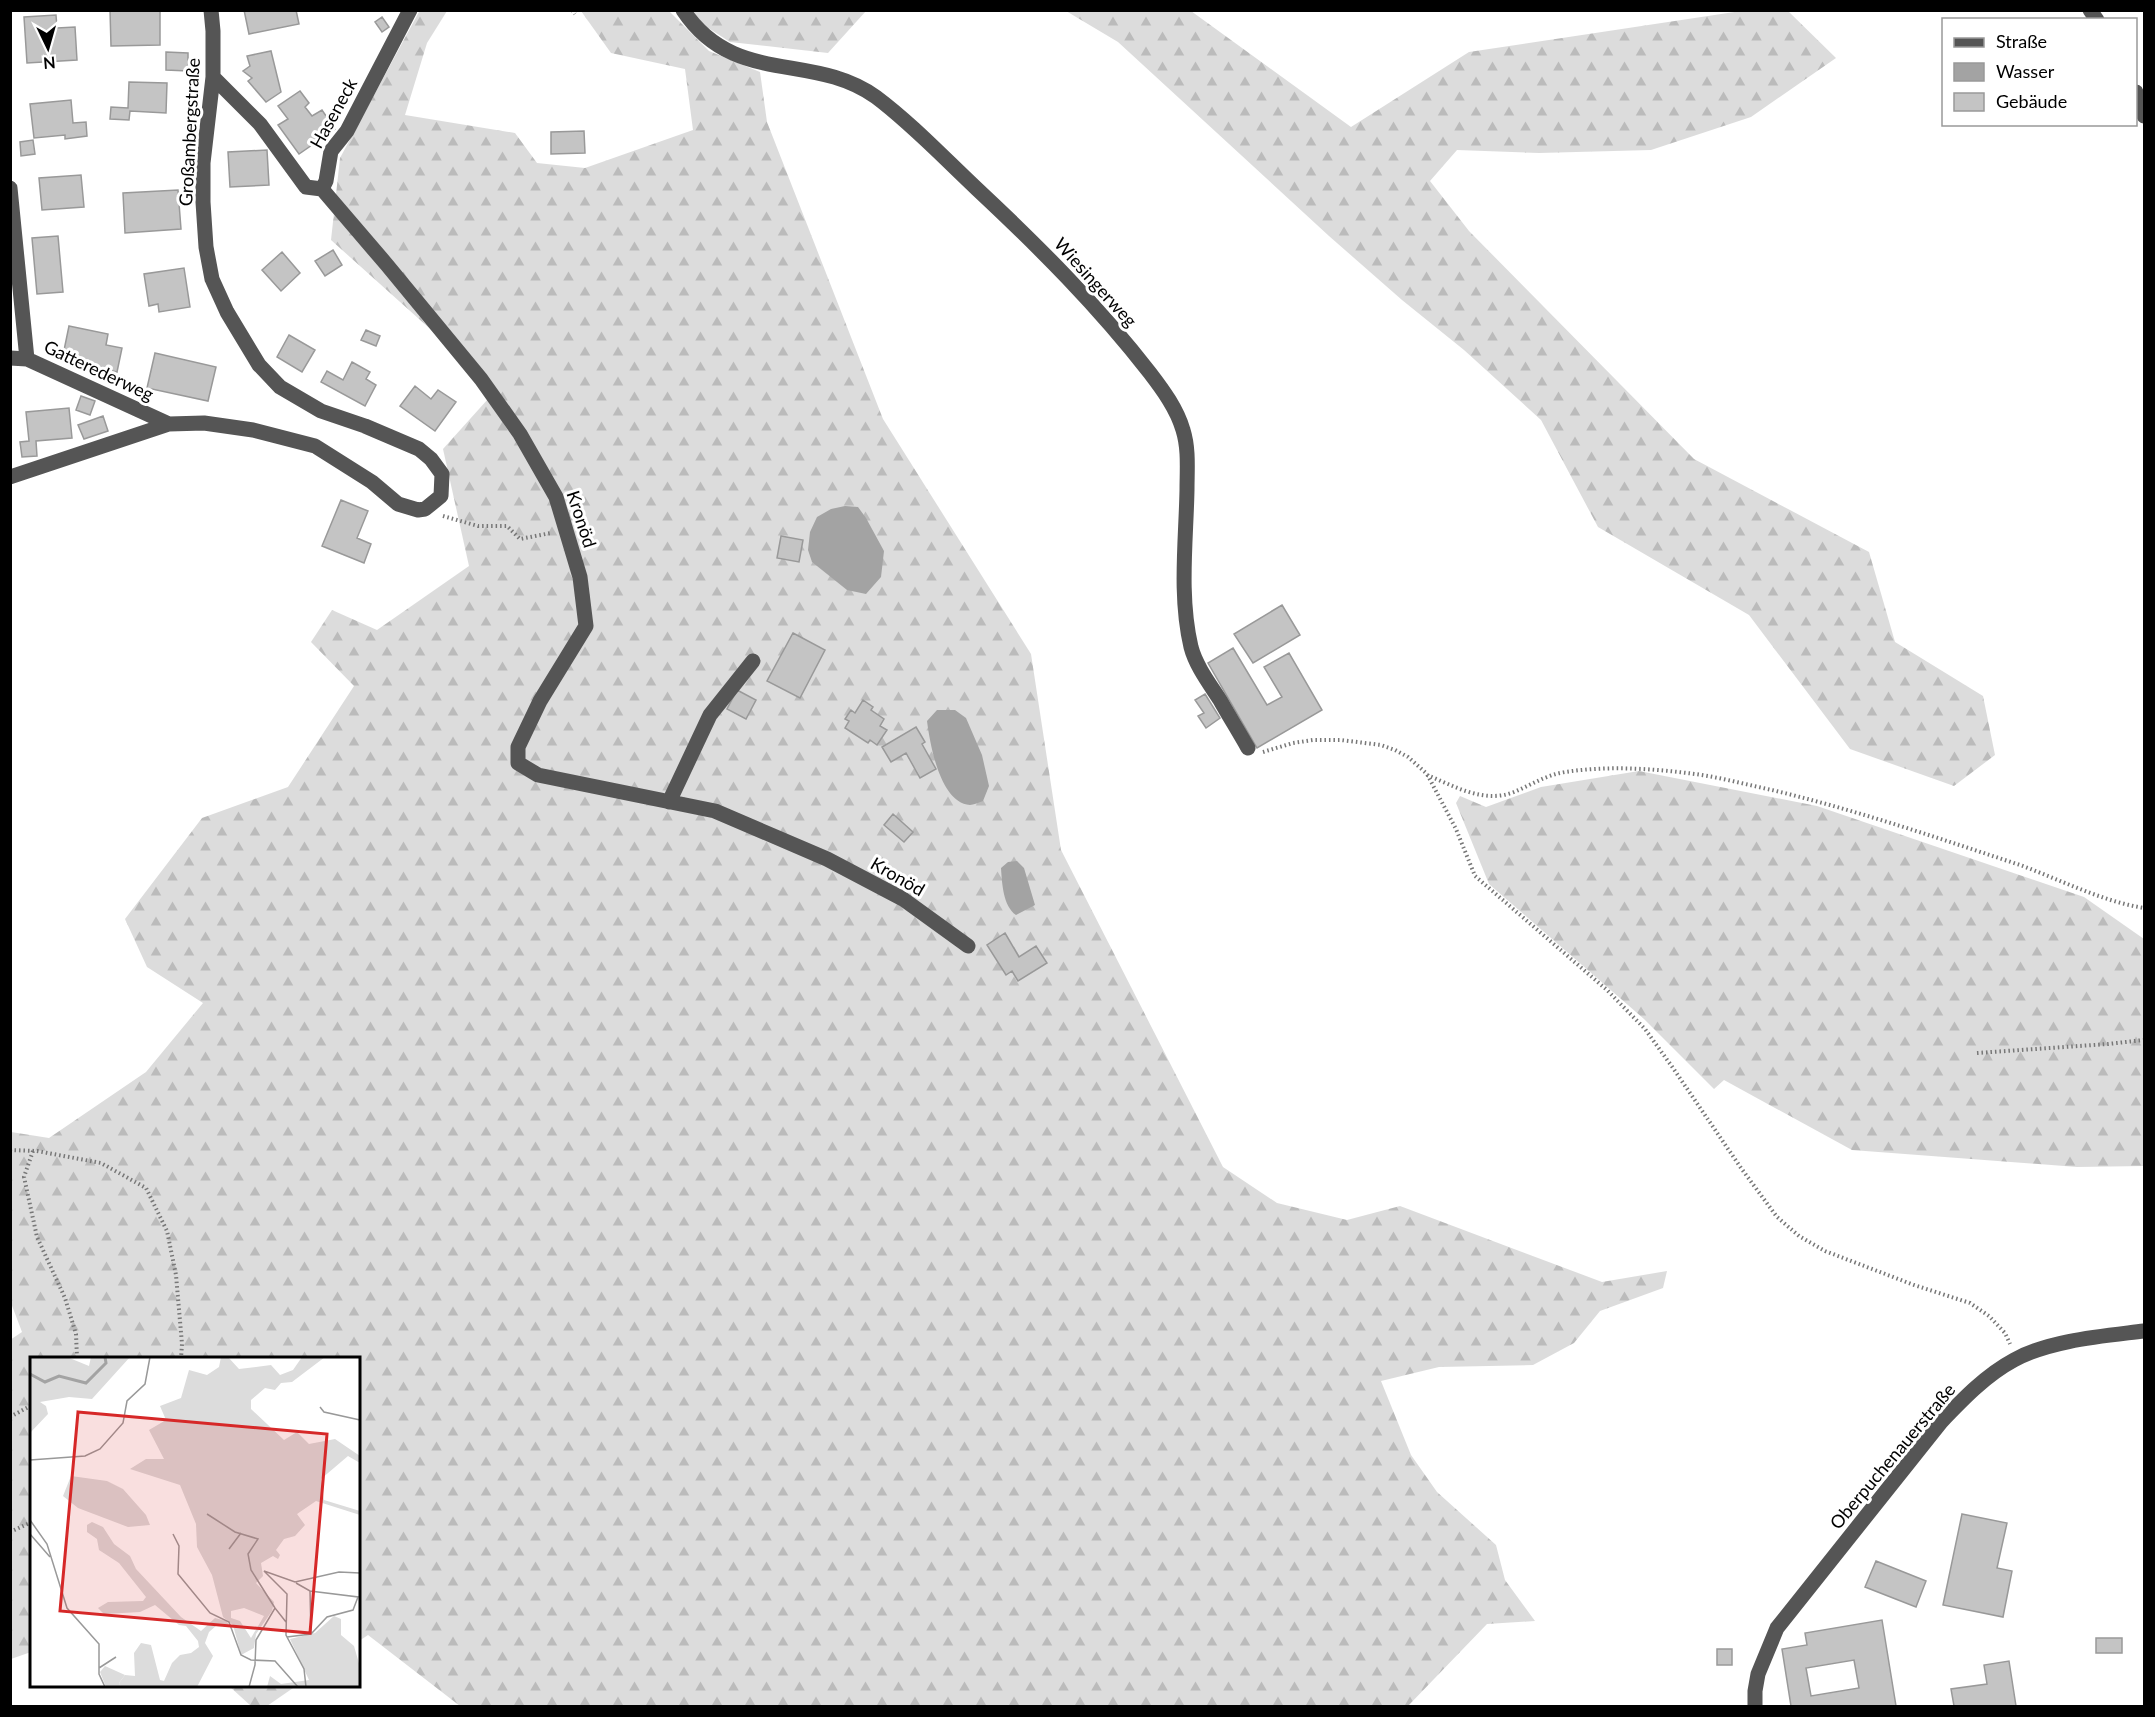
<svg xmlns="http://www.w3.org/2000/svg" width="2155" height="1717" font-family="Lato,sans-serif">
  <defs>
    <pattern id="forest-firs" width="22" height="20" patternUnits="userSpaceOnUse" patternTransform="scale(1.5)"><rect width="22" height="20" fill="#dcdcdc"/><path d="M5 1l3.5 6h-7zM16 11l3.5 6h-7z" fill="#bbb"/></pattern>
  </defs>
  <rect width="100%" height="100%" fill="#fff"/>
  <!-- forest -->
  <path fill="url(#forest-firs)" d="M420,10l27,1 -20,32 -22,72 110,18 22,30 48,5 108,-38 -8,-61 -74,-16 -30,-42h88l40,40 51,21 7,50 116,297 148,235 30,196 162,317 54,36 70,17 53,-14 202,76 65,-11 -4,17 -63,23 -26,32 -41,22 -94,2 -58,14 30,74 26,37 59,53 9,35 30,41 -48,3 -79,82h-948l-92,-71 -9,6 -1,-283h-326l-1,294 -20,7 -1,-319 12,-8 -11,-29v-171l38,6 97,-66 57,-69 -56,-36 -22,-48 77,-101 86,-31 66,-101 -43,-44 21,-32 45,20 92,-64 -26,-117 54,-60 -166,-149 9,-82z
    M692,11h174l-38,42 -98,-11 -31,-20z
    M1066,11h125l160,116 118,-75 272,-41h47l48,47 -85,59 -100,33 -112,3 -82,-3 -27,31 39,50 225,228 175,93 26,90 88,54 12,59 -41,31 -104,-37 -101,-134 -151,-88 -57,-107 -77,-70 -62,-50 -73,-64 -211,-194z
    M1639,771l178,35 267,91 60,42v227l-67,1 -225,-17 -128,-70 -10,9 -70,-70 -155,-135 -33,-81 4,-7 26,11 55,-20z
    M229,1686h67l-29,20h-16z"/>
  <!-- water -->
  <path fill="#a3a3a3" d="M845,506l13,1 8,11 18,33 -3,26 -15,17 -19,-4 -35,-28 -4,-12 2,-18 7,-15 14,-8z
    M937,710h18l11,8 16,37 7,31 -6,15c-3,1 -10,4 -13,4 -30,-2 -40,-61 -43,-84z
    M1017,861l7,7 11,37 -19,10c-13,-9 -14,-32 -15,-47l7,-6z"/>
  <!-- building -->
  <path fill="#c4c4c4" stroke="#999" stroke-width="1.5" fill-rule="evenodd" d="M110,10h50v35l-49,1z
    M244,10h52l3,14 -50,10z
    M56,15l1,13 18,-1 2,33 -50,3 -3,-46z
    M382,17l7,10 -7,5 -7,-10z
    M271,51l10,41 -15,10 -18,-21 4,-3 -9,-7 7,-5 -3,-10z
    M166,52l22,1v18l-22,-1z
    M129,82l38,1 -1,30 -36,-2 -1,9 -19,-1 1,-12 17,1z
    M300,91l9,12 -4,4 7,9 10,-6 13,19 -36,25 -21,-29 10,-6 -10,-13z
    M71,100l2,23 13,-1 1,14 -22,3v-4l-31,3 -4,-34z
    M584,131l1,22 -34,1v-22z
    M33,140l2,14 -14,2 -1,-14z
    M267,150l2,35 -39,2 -2,-35z
    M81,175l3,32 -42,3 -3,-32z
    M178,190l3,39 -56,4 -2,-40z
    M58,236l5,56 -26,2 -5,-56z
    M333,250l9,15 -17,11 -10,-15z
    M282,252l18,21 -19,18 -19,-21z
    M184,268l6,39 -31,5 -1,-8 -9,2 -5,-32z
    M69,326l39,8 -2,11 16,3 -5,24 -55,-12z
    M366,330l14,6 -4,10 -15,-6z
    M289,335l26,15 -13,22 -25,-15z
    M155,353l61,14 -8,34 -61,-13z
    M352,362l18,10 -4,7 10,6 -11,21 -44,-24 6,-11 16,9z
    M415,386l16,13 7,-9 18,12 -21,29 -35,-25z
    M81,396l14,5 -5,14 -14,-5z
    M69,408l3,30 -36,3 1,15 -15,1 -2,-15 9,-1 -3,-29z
    M103,416l5,15 -24,8 -6,-14z
    M341,500l27,11 -11,27 14,6 -7,19 -42,-17z
    M781,536l22,4 -4,22 -22,-4z
    M1282,605l18,30 -47,28 -19,-29z
    M793,633l32,17 -25,48 -33,-17z
    M1233,648l34,57 15,-8 -18,-30 25,-14 33,57 -65,38 -49,-85z
    M737,690l19,10 -10,19 -19,-10z
    M1205,694l15,24 -14,10 -8,-12 6,-3 -9,-13z
    M863,700l10,7 -2,3 13,9 -4,7 7,4 -10,15 -7,-5 -2,3 -23,-15 4,-7 -4,-2 6,-9 4,3z
    M916,727l9,15 -3,2 14,25 -16,9 -14,-25 -15,9 -9,-15z
    M893,814l20,18 -9,10 -20,-17z
    M1005,933l14,24 17,-11 11,17 -29,18 -6,-10 -6,4 -19,-30z
    M1962,1514l45,9 -10,45 15,3 -9,46 -60,-12z
    M1876,1561l50,20 -10,26 -51,-20z
    M1882,1620l14,86h-105l-9,-57 25,-4 -2,-12zM1854,1660l5,28 -48,8 -5,-28z
    M2096,1638h26v15h-26z
    M1717,1649h15v16h-15z
    M2009,1661l7,45h-62l-3,-17 36,-5 -3,-19z"/>
  <g fill="none" stroke-linecap="round" stroke-linejoin="round">
    <!-- path -->
    <path stroke="#777" stroke-width="4" stroke-dasharray="1.5 3" stroke-linecap="butt" d="M572,10l3,4
      M443,516l35,10h29l13,13 31,-6
      M1263,752l30,-9 20,-3h28l40,5 14,5 13,7 19,17 29,55 19,47 132,114 38,39 28,39 68,100 36,49 22,19 26,15 89,34 56,18 19,13 16,17 5,11
      M1427,775c27,11 57,29 87,17 17,-7 32,-17 51,-20 40,-6 81,-4 122,1 28,3 57,11 85,17 84,20 166,48 248,75 41,15 81,36 124,43
      M1977,1053l131,-9 36,-4
      M10,1150l27,1 64,12 45,25 21,43 9,44 6,69 -1,14
      M33,1151l-9,26 13,60 28,61 11,36 1,24
      M10,1417l22,-12
      M10,1532l22,-10"/>
    <!-- minor -->
    <path stroke="#555" stroke-width="15" d="M683,10c51,77 129,41 193,87 36,27 68,61 101,92 62,58 121,117 173,184 13,17 27,36 33,57 6,19 4,40 4,60 -1,51 -8,106 4,157 5,19 18,36 29,53 9,16 19,32 28,48
      M2090,10l7,10
      M213,77l47,47 46,63 16,2 4,-8 5,-30 16,-20 63,-121
      M2136,92l8,24
      M10,188l17,171
      M322,189l65,76 94,114 39,55 36,63 24,80 6,49 -46,75 -22,46v16l20,12 177,36 112,48 76,40 65,47
      M10,358l17,1 142,65
      M10,477l159,-53 35,-1 49,7 62,16 57,36 26,22 20,6 7,-1 16,-13 1,-22 -11,-15 -12,-10 -54,-23 -44,-15 -41,-24 -21,-22 -32,-53 -15,-33 -6,-32 -3,-45v-39l10,-86v-46l-2,-21
      M669,802l41,-87 43,-54
      M1755,1706v-15l3,-17 19,-46 164,-206c22,-23 45,-47 73,-62 36,-20 90,-24 130,-29"/>
  </g>
  <g text-anchor="middle" dominant-baseline="central" stroke-width="6" stroke-linejoin="round" paint-order="stroke">
    <!-- street labels -->
    <g font-size="18" fill="#000" stroke="#fff">
      <text transform="translate(333 113) rotate(-61)">Haseneck</text>
      <text transform="translate(189 132) rotate(-87)">Großambergstraße</text>
      <text transform="translate(1096 282) rotate(48)">Wiesingerweg</text>
      <text transform="translate(99 370) rotate(25)">Gatterederweg</text>
      <text transform="translate(582 519) rotate(72)">Kronöd</text>
      <text transform="translate(898 876) rotate(30)">Kronöd</text>
      <text transform="translate(1892 1456) rotate(-50)">Oberpuchenauerstraße</text>
    </g>
  </g>
  <!-- overview -->
  <g transform="translate(30 1357)">
    <rect width="330" height="330" fill="#fff"/>
    <path d="M75,309l20,9 -6,8 2,4h-15l-6,-15z" fill="#dcdcdc"/>
    <path d="M0,0h37l22,9 2,-9h39l-38,42 -23,-2 -29,5 6,4 2,8 -18,19zM191,0h7l11,12 32,-4 9,10 13,-5 9,-13h23l-33,25 -11,1 -6,7 -10,-2 -14,12v9l33,31 13,-8 12,12 26,-5 25,17v7l-12,-7 -27,23 3,21 36,11v4l-44,-14 -19,13 8,11 -10,11 -11,3 -8,11 4,5 -2,4 -5,-3 -12,7 2,13 -7,7 18,19 -2,9 -16,23 -2,14 -13,7 -8,-30 -10,-8 -11,-42 -15,-28 -1,-23 -16,-39 -50,-16 16,-10h18l-15,-29 17,-10 -6,-14 21,-8 8,-28 18,5 12,-8zM214,251l20,8 -13,22 -11,-17 -9,-3v-7zM41,119l36,5 16,8 23,26 4,10 -22,2 -50,-19 -15,-12zM62,165l11,5 11,17 16,12 6,13 45,48 20,14 14,-13 11,3 5,6 -14,-2 -8,7 -4,11 8,13 -16,31h-76l-2,-4 6,-8 10,1 -1,-23 7,-10 10,2 9,35 4,1 8,-18 8,-8 11,-2 8,-6 -1,-6 -12,-15 -7,-1 -24,-20 -15,7 -36,2 -6,-6 10,-6 35,-1 3,-4 -27,-34 -20,-13 -2,-11 -10,-7v-7zM304,259l7,3v16l13,11 6,21v20h-93l3,-11 11,8 28,-4 -19,-41 25,-6z" fill="#dcdcdc" fill-rule="evenodd"/>
    <path fill="none" stroke="#a3a3a3" stroke-width="3" d="M0,17l15,8 14,-6 27,7 20,-20 -1,-6"/>
    <path fill="none" stroke="#999" stroke-width="1.5" d="M290,50l4,5 36,8M0,103l55,-4 15,-7 23,-26 4,-22 18,-17 5,-27M177,157l28,18 23,7 -10,15 3,16 24,38M0,163l17,24 20,64 32,36v30l6,13M0,177l20,23M143,177l6,12 -1,28 32,39 19,9 12,33 10,5 24,1 23,26M199,192l12,-16M280,234l1,43M257,280l24,-3 16,-17 26,-7 5,-13 -48,-6 -14,-8M69,311l17,-11M219,330l6,-22 1,-25 19,-32 11,14M276,330l-2,-18 -18,-34 1,-41 -23,-23 31,11 44,-10 21,1"/>
    <path fill="#d62828" fill-opacity="0.15" stroke="#d62828" stroke-width="3" d="M48,55l249,22 -17,199 -250,-22z"/>
    <rect width="330" height="330" fill="none" stroke="#000" stroke-width="3"/>
  </g>
  <!-- border -->
  <rect width="2155" height="1717" fill="none" stroke="#000000" stroke-width="24"/>
  <!-- legend -->
  <rect x="1942" y="18" width="195" height="108" fill="#ffffff" stroke="#999999" stroke-width="1.5"/>
  <rect x="1954" y="38" width="30" height="9" fill="#555555" stroke="#999999" stroke-width="1.5"/>
  <text x="1996" y="48" font-size="18" fill="#000000">Straße</text>
  <rect x="1954" y="63" width="30" height="18" fill="#a3a3a3" stroke="#999999" stroke-width="1.5"/>
  <text x="1996" y="78" font-size="18" fill="#000000">Wasser</text>
  <rect x="1954" y="93" width="30" height="18" fill="#c4c4c4" stroke="#999999" stroke-width="1.5"/>
  <text x="1996" y="108" font-size="18" fill="#000000">Gebäude</text>
  <!-- north arrow -->
  <g transform="translate(48 48) rotate(175)" stroke="#ffffff" stroke-width="4.5" paint-order="stroke">
  <path d="M0-4.5L10 22L0 15L-10 22Z" fill="#000000"/>
  <text y="-9" font-size="16" font-weight="bold" text-anchor="middle" fill="#000000">N</text>
  </g>
</svg>
